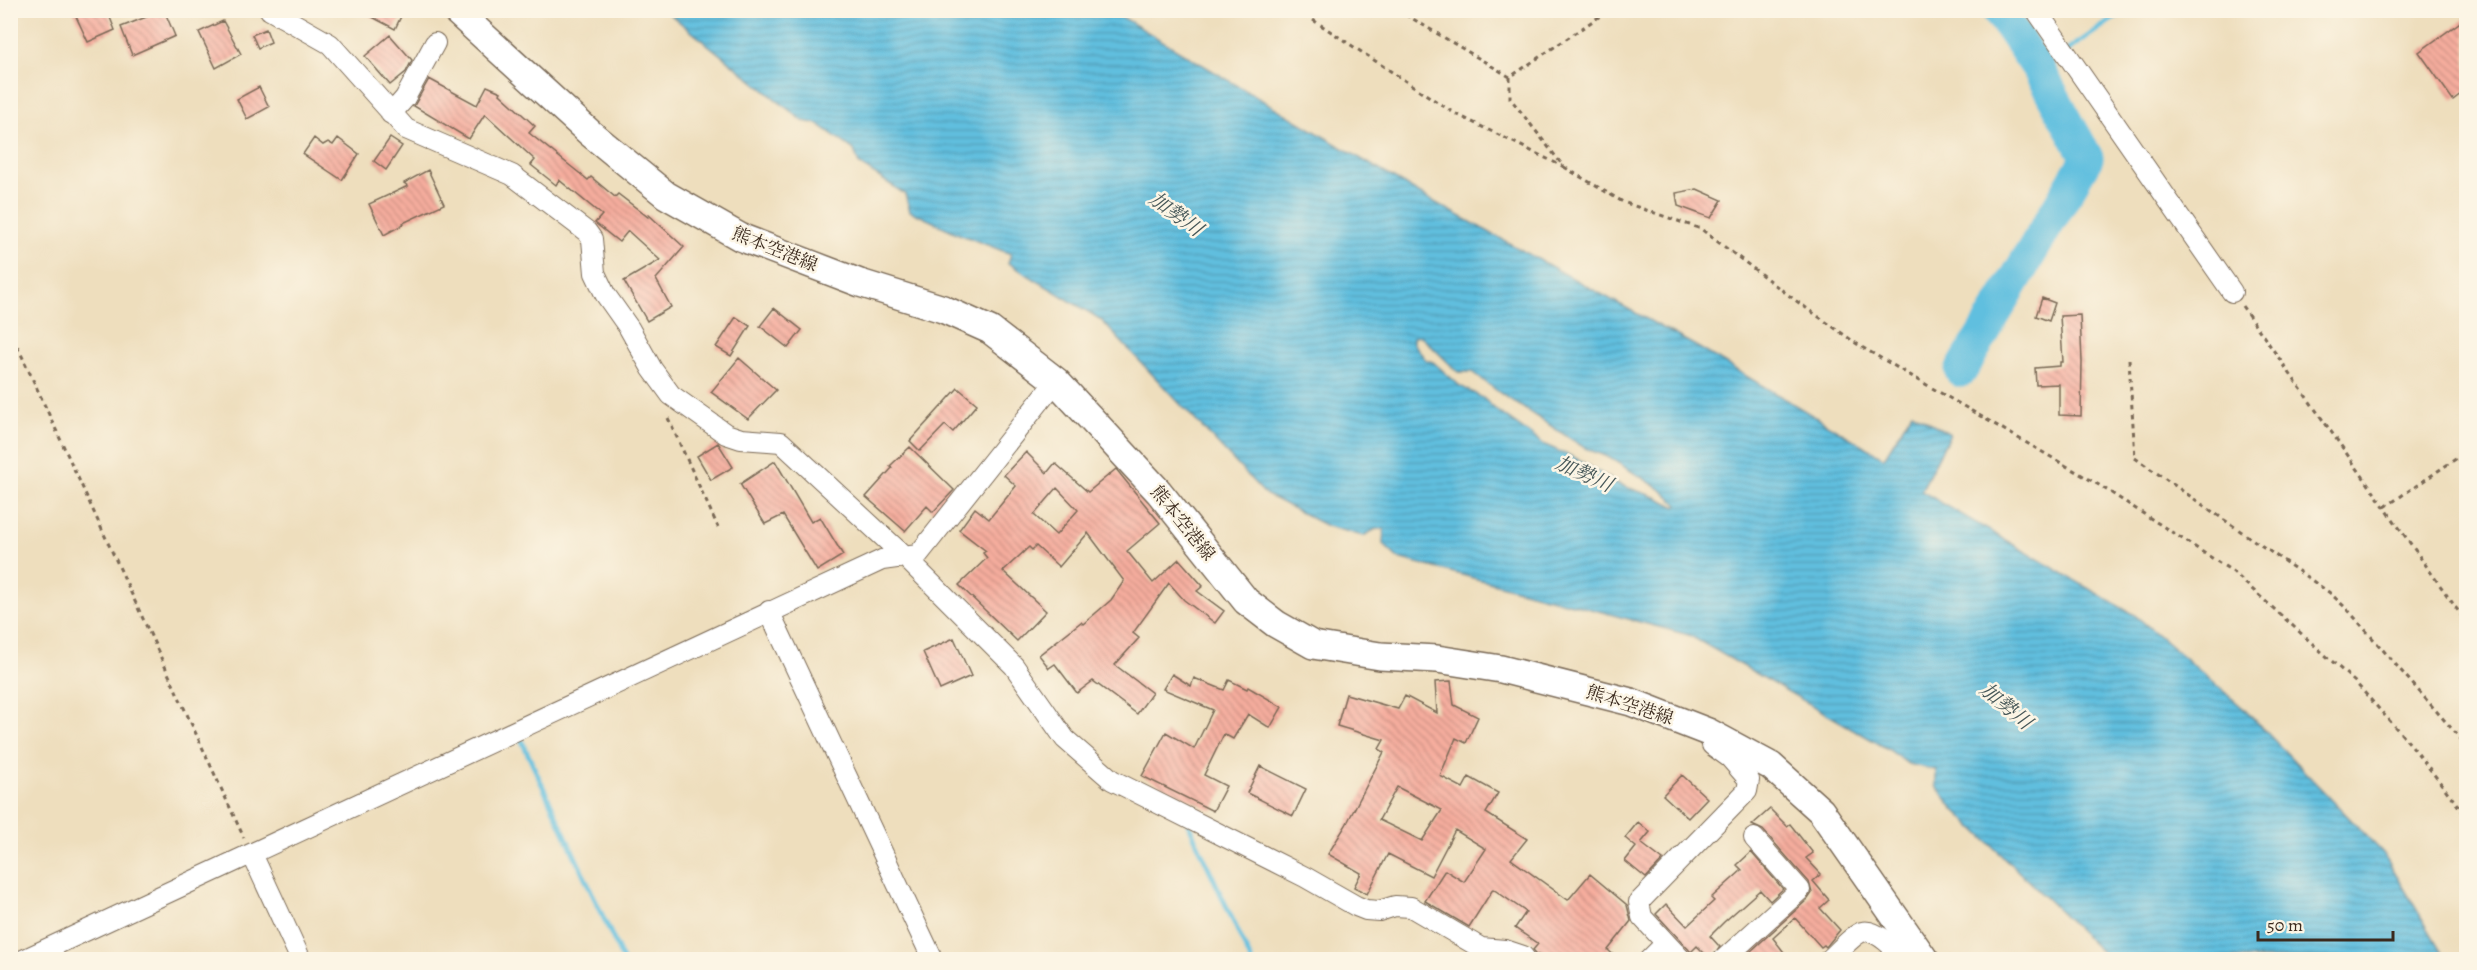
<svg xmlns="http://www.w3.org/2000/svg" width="2477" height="970" font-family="Alegreya,'Noto Serif JP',serif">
  <defs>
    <pattern id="water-rules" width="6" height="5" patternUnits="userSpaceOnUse" patternTransform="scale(1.5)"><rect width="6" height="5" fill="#61bfdf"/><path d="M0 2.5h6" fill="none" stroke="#519bb4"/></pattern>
    <pattern id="building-back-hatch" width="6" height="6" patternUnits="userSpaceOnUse" patternTransform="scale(1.5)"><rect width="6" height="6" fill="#f6ad9e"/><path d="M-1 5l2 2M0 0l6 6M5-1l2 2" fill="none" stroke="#c88d80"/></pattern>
  </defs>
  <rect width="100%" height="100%" fill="#fcf5e5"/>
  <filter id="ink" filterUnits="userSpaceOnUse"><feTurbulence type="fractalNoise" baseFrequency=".0167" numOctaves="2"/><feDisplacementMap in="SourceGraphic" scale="12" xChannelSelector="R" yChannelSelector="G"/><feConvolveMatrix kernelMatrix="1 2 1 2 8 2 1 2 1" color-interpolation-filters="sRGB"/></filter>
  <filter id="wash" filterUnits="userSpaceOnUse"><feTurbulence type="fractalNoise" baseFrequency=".008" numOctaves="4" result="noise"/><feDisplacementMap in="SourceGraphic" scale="24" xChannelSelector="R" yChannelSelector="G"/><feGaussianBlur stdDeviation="1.35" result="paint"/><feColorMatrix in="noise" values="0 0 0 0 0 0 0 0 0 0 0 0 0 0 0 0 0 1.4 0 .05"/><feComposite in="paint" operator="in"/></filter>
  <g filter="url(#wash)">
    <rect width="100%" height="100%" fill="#eedebd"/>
    <!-- water -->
    <path fill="url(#water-rules)" stroke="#4e747e" stroke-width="1.5" fill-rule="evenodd" d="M666,11h446l315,187 272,150 185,110 28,-46 38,22 -29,57 215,125 107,92 140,145 63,106h-337l-155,-150 -18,-23v-16l-28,-6 -20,-15 -199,-114 -291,-77 -15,-14 1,-15h-8l-13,7 -36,-10 -62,-32 -165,-175 -92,-56 3,-9 -52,-20 -49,-23 -5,-17 -46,-30 -5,-14 -36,-26 -15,-3zM1421,336l37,36h14l28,21 85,55 25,10 49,30 19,17 -2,2 -18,-9 -38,-13 -43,-26 -32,-14 -49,-35 -13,-12 -23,-12 -27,-24 -7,-2 -13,-17v-6z"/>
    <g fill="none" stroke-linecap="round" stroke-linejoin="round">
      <!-- stream -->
      <path stroke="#61bfdf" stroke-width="5" d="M2039,70l87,-60
        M520,737l103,223
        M1189,825l62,135"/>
      <!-- river -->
      <path stroke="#61bfdf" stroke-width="33" d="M1961,371l126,-213 -48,-88 -41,-60"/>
    </g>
    <g id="blocks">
      <!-- building -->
      <path fill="url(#building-back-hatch)" fill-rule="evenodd" d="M73,10h34l8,20 -27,12z
        M164,10l11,26 -43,19 -11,-28z
        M359,10h45l-9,19z
        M2466,18v72l-13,10 -34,-48z
        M223,21l18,33 -25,14 -17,-36z
        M266,29l5,13 -13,6 -6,-13z
        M390,35l22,25 -6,12 -16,13 -25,-29z
        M429,79l48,26 10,-19 14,6 -1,2 35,32 -6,7 59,47 3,-3 24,20 3,-3 30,23 1,-2 35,32 -28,32 15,28 -24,14 -23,-40 36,-21 -32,-29 -9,11 -24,-19 7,-8 -43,-35 -3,5 -25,-20 4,-5 -50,-46 -16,25 -55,-33z
        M259,87l10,20 -22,12 -10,-20z
        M314,138l9,7 5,-3 5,3 5,-7 21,16 -17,26 -39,-26z
        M390,138l12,8 -16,24 -12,-9z
        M428,170l16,34 -41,19 1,1 -20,11 -15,-31 39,-18 -4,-3z
        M1697,189l25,11 -11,18 -33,-12 -2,-13z
        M2042,298l13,5 -6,18 -13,-5z
        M774,308l28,22 -14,18 -28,-22z
        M2080,315l2,47 -1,54 -22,-1v-31l-23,1 -1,-17 25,-2v-4h3l-3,-46z
        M736,317l14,9 -19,30 -15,-9z
        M739,358l37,32 -28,29 -37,-27z
        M958,388l19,16 -24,28 -8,-7 -25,26 -10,-10z
        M718,443l15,24 -22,13 -14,-24z
        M910,447l44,43 -21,22 -6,-6 -22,25 -39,-34 26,-29 -2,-2z
        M1026,452l21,21 8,-10 33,29 28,-23 44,54 -33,28 26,32 26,-24 24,27 -6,5 27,20 -9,12 -31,-23 -15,-17 -36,50 6,5 -24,27 37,28 -15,21 -44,-33 -16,12 -22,-29 -6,4 -10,-13 42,-33 2,2 28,-24 13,-19 -36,-48 -29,34 -23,-21 -4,4 -3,-3 -26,24 43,40 -29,30 -58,-56 28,-27 -4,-5 3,-2 -27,-21 16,-22 14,11 27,-33 -12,-11zM1057,488l21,22 -22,25 -22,-20z
        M775,461l36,61 9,-5 23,38 -26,16 -34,-56 -18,9 -25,-40z
        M954,638l17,38 -31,14 -17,-38z
        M1172,674l19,12 3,-8 30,12 5,-10 18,9 1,-2 34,20 -12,21 -22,-14 -15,25 -9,-5 -20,41 22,11 -13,25 -71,-35 24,-44 28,17 19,-39 -50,-21z
        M1451,681l3,24 24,12 -12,26 -10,-5 -16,38 23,12 6,-11 29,16 -12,20 41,26 -16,20 57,41 22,-26 37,31 4,16 -23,29 11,10h-76l-10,-10 5,-6 -23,-16 11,-16 -33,-23 -24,38 -44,-26 20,-31 19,12 22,-33 -31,-19 -24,46 -43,-22 -21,40 -13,-7 7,-14 -33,-19 18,-29 38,-73 -5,-3 5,-9 -47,-14 9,-32 52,15 7,-13 32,17 -2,-31zM1397,787l45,23 -20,31 -43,-21z
        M1260,766l46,23 -13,27 -46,-23z
        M1682,775l25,23 -19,20 -25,-23z
        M1770,809l17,17 3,-2 23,29 -7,5 15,16 -8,7 16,19 -9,8 20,22 -14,17 -2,-2 -3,2 -26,-29 -22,20 17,22h-32l-8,-8 58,-53 4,-6 -3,-11 -46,-52 -11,-5z
        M1638,822l12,10 -9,11 22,17 -17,18 -21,-17 11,-14 -11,-9z
        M1751,852l32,37 -13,12 -10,-11 -36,32 -14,14 10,11 -9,13 -14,-14 -6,6 -35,-38 10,-10 21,22 27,-25 -3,-3 31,-28 -5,-5z"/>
    </g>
  </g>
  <g filter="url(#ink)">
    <use href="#blocks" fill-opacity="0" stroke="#7a6956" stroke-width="1.5"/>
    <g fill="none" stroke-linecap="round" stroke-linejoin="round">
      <!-- minor casing -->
      <g stroke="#7a6956" stroke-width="22">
        <path id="minor" d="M270,10l60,34 76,85 106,46 75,57 5,7 3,34 10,21 24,34 23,41 19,26 55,39 15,5 40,3 124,115 109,109 51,73 47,41 193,97 51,29 10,4 13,1 16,-5 16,1 70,41 24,2 18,6 3,4
          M2036,10l196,282
          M391,114l14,-16 30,-55
          M769,611l164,349
          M252,854l49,106
          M1666,943l16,17
          M23,960l859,-400 36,-5 138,-174
          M1649,960l17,-17 -24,-26 -3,-15 108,-111 2,-11 -19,-22 -18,-13
          M1723,960l77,-70 -46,-52
          M1829,960c8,-7 25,-26 33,-28 14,-4 35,18 43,28"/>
      </g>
      <!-- secondary casing -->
      <g stroke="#7a6956" stroke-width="30">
        <path id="secondary" d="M455,10l135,123 76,62 74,42 120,46 83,26 47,21 66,51 103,111 87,109 30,23 37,21 67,11 57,3 64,10 130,33 77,30 63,34 50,45 104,149"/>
      </g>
      <!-- path -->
      <path stroke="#7a6956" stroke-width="3" stroke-dasharray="4.5 4.5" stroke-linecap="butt" d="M1298,10l156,103 110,54 -54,-69v-21
        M1398,10l112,67 99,-67
        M1564,167l59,35 78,27 94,71 65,46 239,139 133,86 123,111 57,64 54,70
        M2242,306l224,316
        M10,330l234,508
        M2129,359l6,99 195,135 18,17 118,135
        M668,418l50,109
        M2385,507l81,-55"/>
      <!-- minor -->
      <use href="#minor" stroke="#fff" stroke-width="20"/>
      <!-- secondary -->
      <use href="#secondary" stroke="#fff" stroke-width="27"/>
    </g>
  </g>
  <g text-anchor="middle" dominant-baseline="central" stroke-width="5" stroke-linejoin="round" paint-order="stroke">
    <!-- street labels -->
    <g font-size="18" fill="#3b2a1e" stroke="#fcf5e5">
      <text transform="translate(775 249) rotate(22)">熊本空港線</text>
      <text transform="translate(1183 523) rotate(51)">熊本空港線</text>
      <text transform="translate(1630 705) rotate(18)">熊本空港線</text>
    </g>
    <!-- water labels -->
    <g font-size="20" font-style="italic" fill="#465758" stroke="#fcf5e5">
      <text transform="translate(1176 214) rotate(36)">加勢川</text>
      <text transform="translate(1584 474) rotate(24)">加勢川</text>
      <text transform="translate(2006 706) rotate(40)">加勢川</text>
    </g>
  </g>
  <!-- margin -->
  <rect width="2477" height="970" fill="none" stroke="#fcf5e5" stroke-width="36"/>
  <!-- scale -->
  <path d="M2258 931v9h135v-9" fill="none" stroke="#3b2a1e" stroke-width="3"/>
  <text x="2267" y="931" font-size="18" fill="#3b2a1e" stroke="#fcf5e5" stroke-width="4.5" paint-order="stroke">50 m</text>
</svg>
